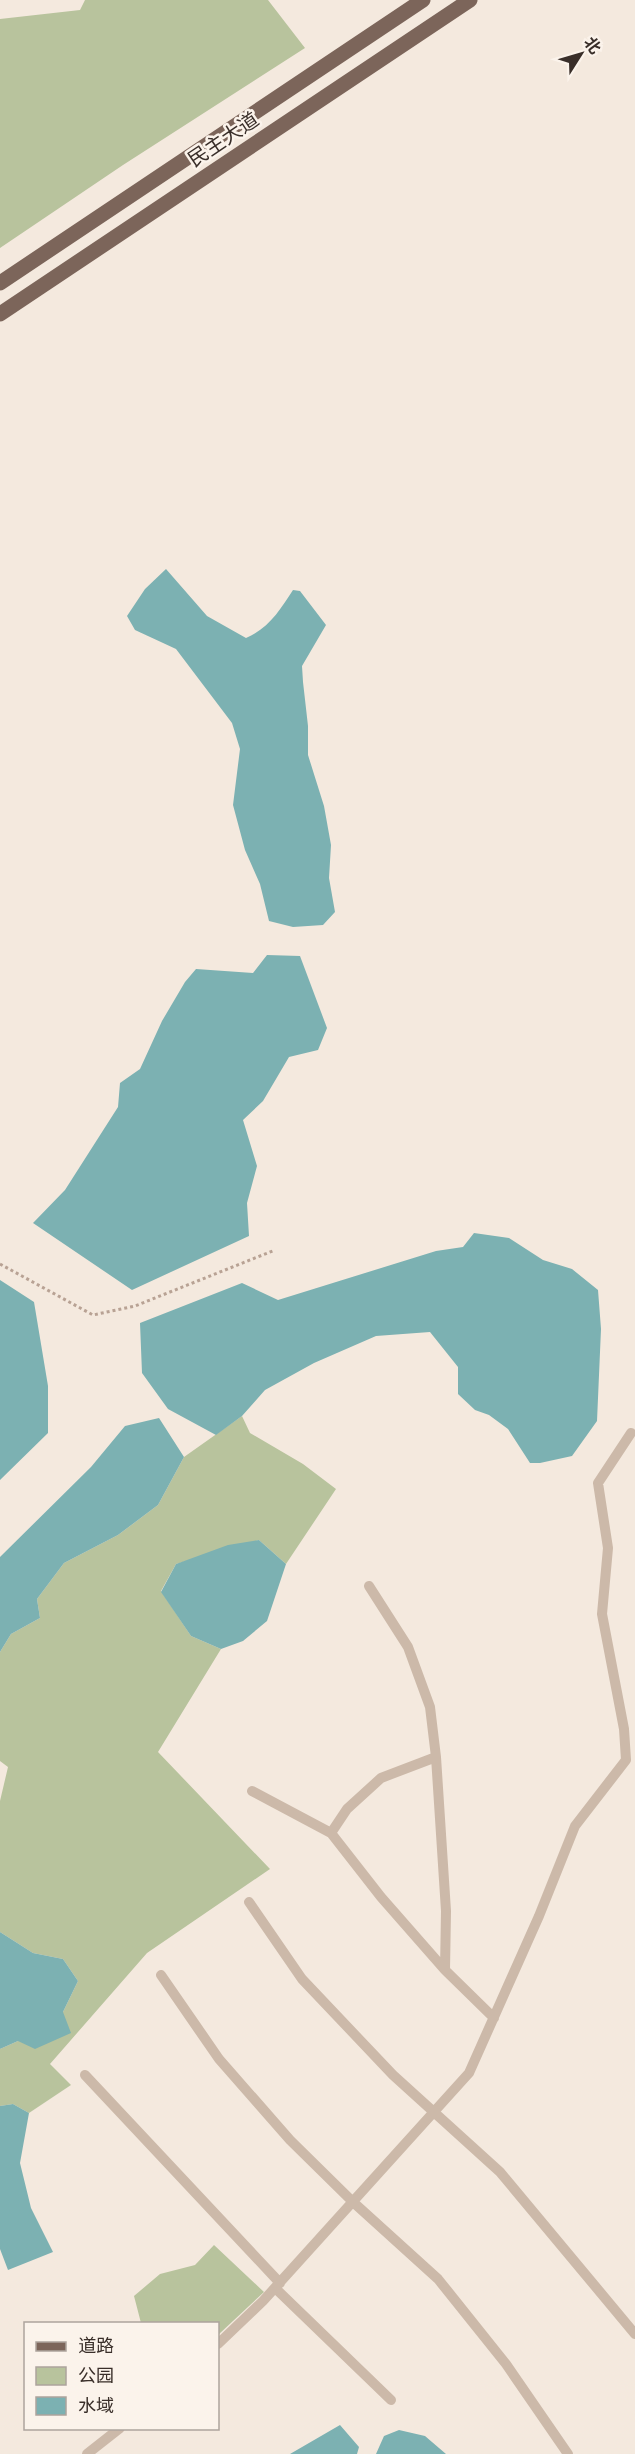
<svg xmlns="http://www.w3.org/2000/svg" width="635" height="2454" font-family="'IBM Plex Sans','Noto Sans SC',sans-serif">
  <rect width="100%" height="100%" fill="#f4e9de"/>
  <!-- green -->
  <path fill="#b8c39d" d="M85,0h183l37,48 -182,117 -123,83v-229l80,-9z
    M242,1416l8,17 53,31 33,25 -50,75 -27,-24 -83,24 -15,27 30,45 30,13 -63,103 112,117 -123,84 -97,111 21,21 -42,28 -16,-9 -13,2v-57l18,-8 45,-29 15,-31 -15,-22 -30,-6 -33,-21v-131l8,-34 -8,-6v-109l11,-18 29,-16 -3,-19 27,-36 54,-28 40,-30 26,-48z
    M214,2245l50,47 -46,43v-11l-77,-1 -7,-27 26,-22 35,-9z"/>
  <!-- water -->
  <path fill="#7cb1b2" d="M166,569l41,47 39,22c23,-10 34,-28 47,-48l7,1 26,34 -24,41 1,16 5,44v29l16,51 7,39 -2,33 6,34 -12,13 -30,2 -24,-6 -9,-37 -15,-34 -12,-45 7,-56 -8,-26 -56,-74 -41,-19 -8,-14 18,-27z
    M267,955l33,1 27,72 -9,22 -29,7 -26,44 -20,19 14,46 -10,37 2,33 -117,54 -99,-67 32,-33 53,-83 2,-24 20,-14 22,-48 23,-39 11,-13 57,4z
    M474,1233l35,5 34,22 29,9 26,21 3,39 -4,92 -25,35 -32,7h-10l-22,-34 -19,-14 -14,-5 -17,-16v-27l-28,-35 -54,4 -62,27 -49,27 -23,26 -26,19 -48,-26 -26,-36 -2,-50 102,-40 36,17 158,-49 27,-4z
    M0,1280l34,22 14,84v47l-48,47z
    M159,1418l25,39 -26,48 -40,30 -54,28 -27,36 3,19 -29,16 -11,18v-95l91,-90 34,-41z
    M259,1540l27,24 -19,57 -24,20 -22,8 -30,-13 -30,-44 15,-28 52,-19z
    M0,1932l33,21 30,6 15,22 -15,31 8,21 -36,16 -17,-8 -18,8z
    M13,2104l16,9 -9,50 11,45 22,44 -45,18 -8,-21v-143z
    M340,2425l19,22 -2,7h-67z
    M399,2430l26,6 21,18h-70l8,-18z"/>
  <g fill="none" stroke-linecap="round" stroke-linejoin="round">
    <!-- path -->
    <path stroke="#b8a294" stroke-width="3" stroke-dasharray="3 3" stroke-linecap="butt" d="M0,1264l93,51 42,-9 140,-56"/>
    <!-- lane -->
    <path stroke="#ccb9a9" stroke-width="10" d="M436,1757l10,154 -1,59 49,48
      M252,1791l79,42 16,-24 34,-31 55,-21 -6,-50 -22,-60 -39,-61
      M331,1833l50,64 64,73
      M249,1902l53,77 91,96 107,97 135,162
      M161,1975l58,84 71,81 63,62 85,77 68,85 62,90
      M85,2075l195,208
      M275,2288l116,112
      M218,2344l45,-43 206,-228 70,-157 36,-90 51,-66 -2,-31 -22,-115 6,-66 -10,-65 33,-50
      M87,2454l33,-26"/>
    <!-- primary -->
    <path stroke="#7c655a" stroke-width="15" d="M0,283l423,-283
      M0,314l470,-314"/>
  </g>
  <g text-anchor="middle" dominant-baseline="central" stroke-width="5" stroke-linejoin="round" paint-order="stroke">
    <!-- street labels -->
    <g font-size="20" fill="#392e29" stroke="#fbf3eb">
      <text transform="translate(223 139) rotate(-34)">民主大道</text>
    </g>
  </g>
  <!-- legend -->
  <rect x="24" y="2322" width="195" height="108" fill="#fbf3eb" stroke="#ada49d" stroke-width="1.5"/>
  <rect x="36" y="2342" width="30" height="9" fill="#7c655a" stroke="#ada49d" stroke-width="1.5"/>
  <text x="78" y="2352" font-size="18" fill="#392e29">道路</text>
  <rect x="36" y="2367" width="30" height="18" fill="#b8c39d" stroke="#ada49d" stroke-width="1.5"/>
  <text x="78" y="2382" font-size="18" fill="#392e29">公园</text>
  <rect x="36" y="2397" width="30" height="18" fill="#7cb1b2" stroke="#ada49d" stroke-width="1.5"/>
  <text x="78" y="2412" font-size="18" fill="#392e29">水域</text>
  <!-- north arrow -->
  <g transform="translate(581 54) rotate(53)" stroke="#fbf3eb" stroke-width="4.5" paint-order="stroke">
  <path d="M0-4.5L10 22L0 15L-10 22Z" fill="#392e29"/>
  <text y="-9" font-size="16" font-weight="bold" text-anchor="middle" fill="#392e29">北</text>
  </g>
</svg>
